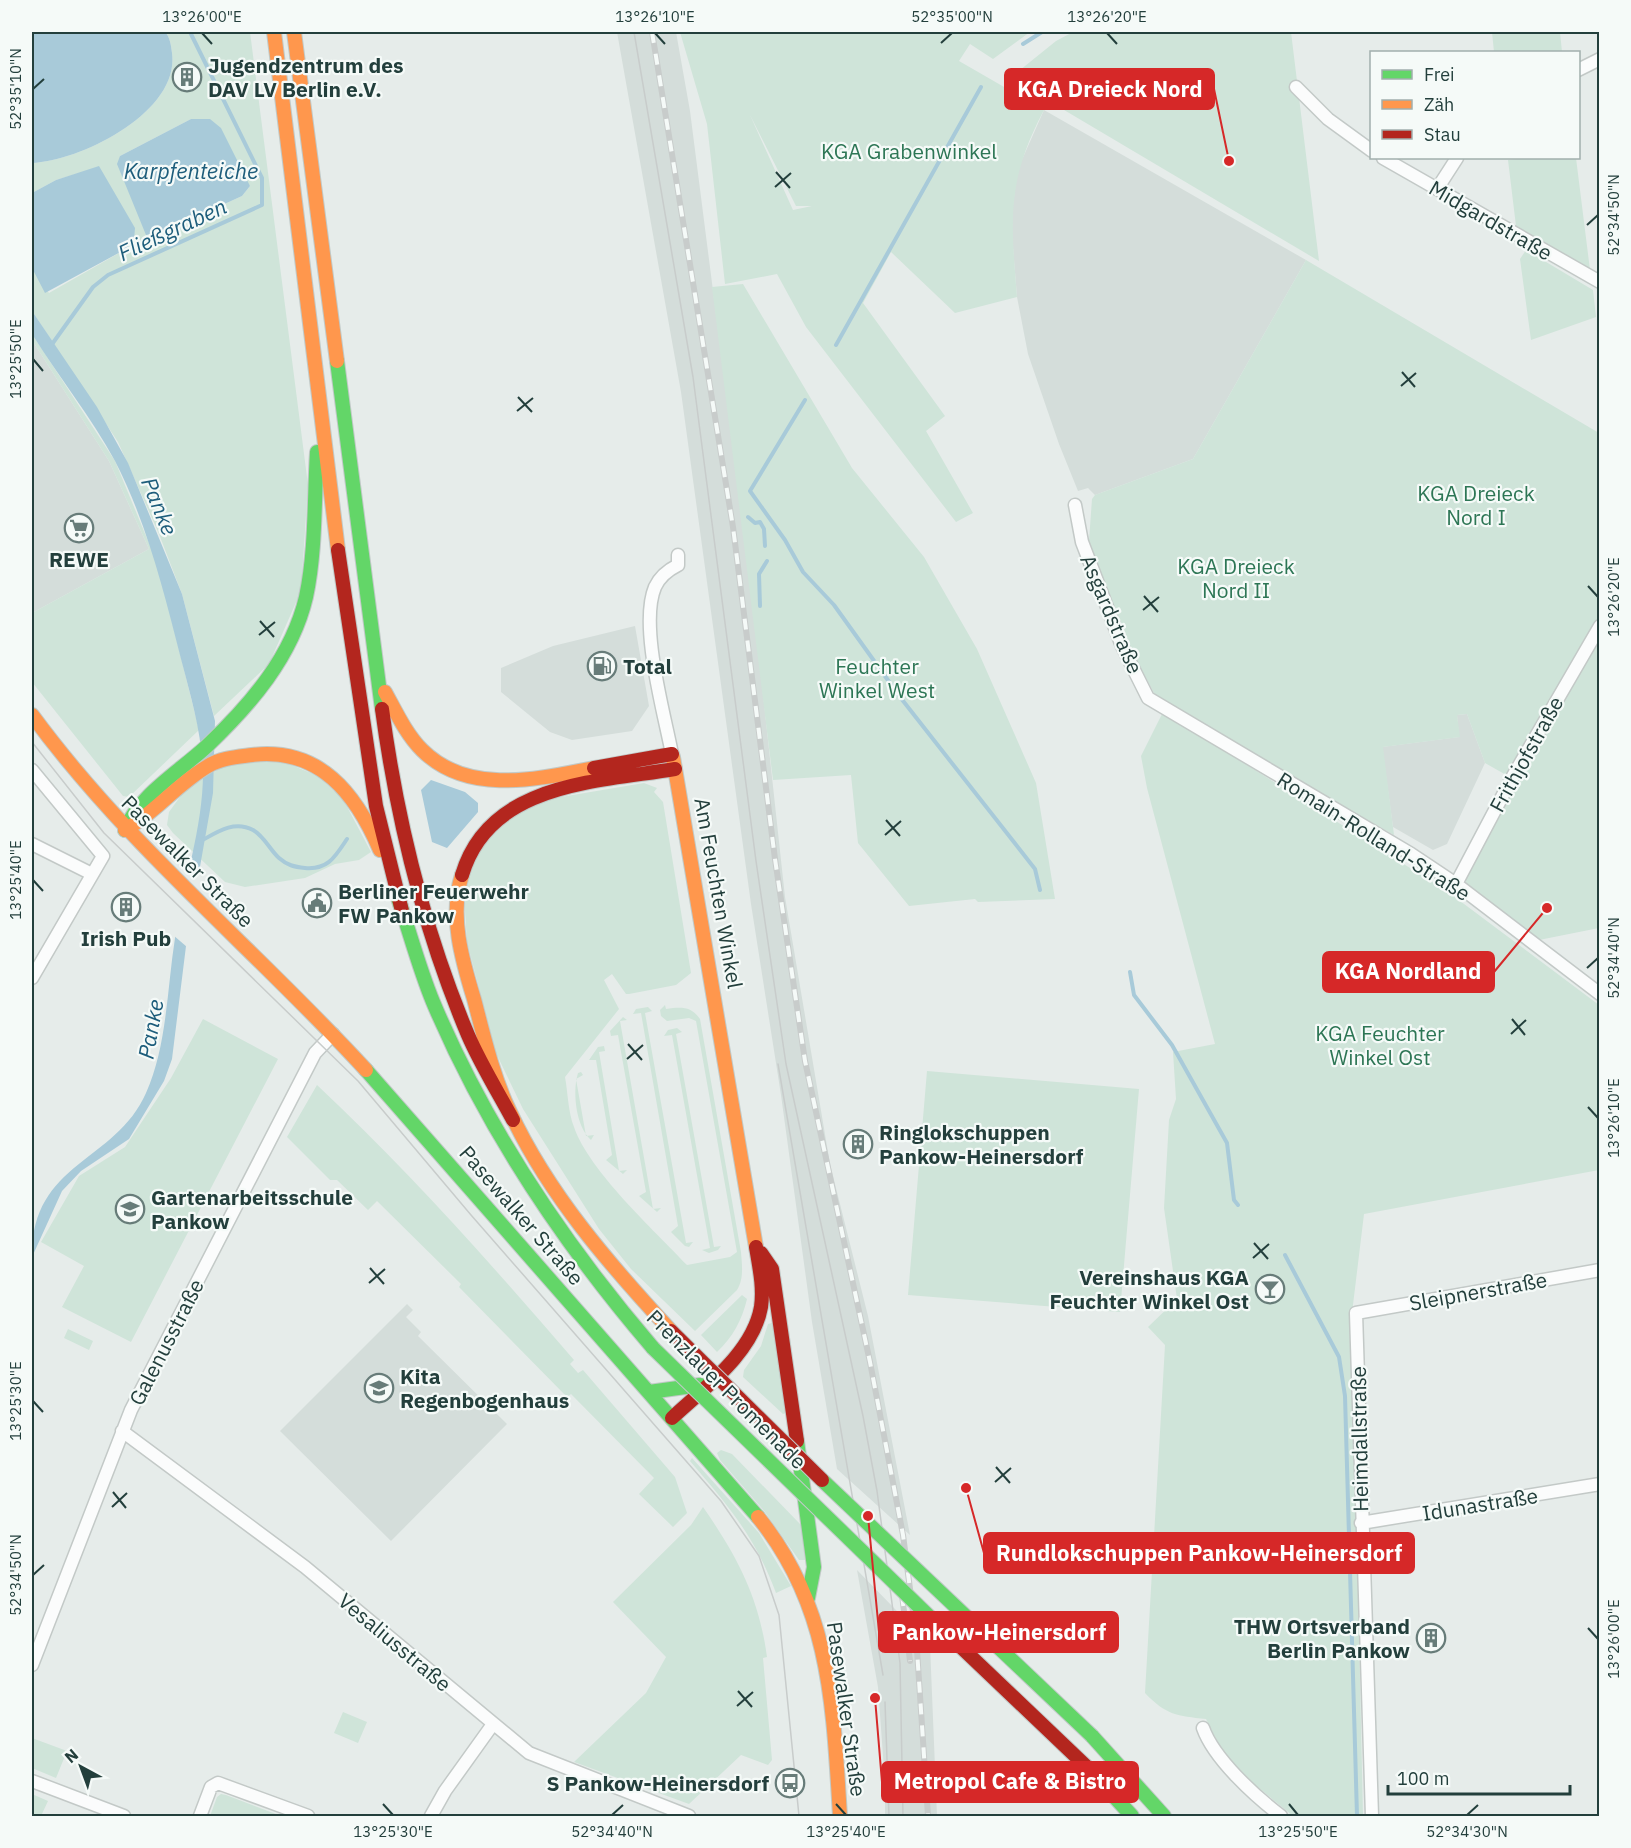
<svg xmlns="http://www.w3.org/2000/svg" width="1631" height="1848" font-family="'IBM Plex Sans',sans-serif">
  <rect width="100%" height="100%" fill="#e6ecea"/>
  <!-- built -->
  <path fill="#d4ddda" d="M617,32h59l14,79 64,500 31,286 45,267 38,152 42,219 -73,-66 -25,-147 -31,-227 -30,-191 -70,-512z
    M1044,110l262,150 -113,199 -98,36 -7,-7 -10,3 -19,-47 -31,-90 -11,-57 -6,-74 6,-52z
    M32,340l77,121 40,88 -117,64z
    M635,626l14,80 -17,25 -60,9 -22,-8 -49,-40v-24l52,-22z
    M1467,714l18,49 -38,81 -14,6 -40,-23 -11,-80 77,-10 -2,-22z
    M407,1304l6,6 -7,7 15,15 -3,4 89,88 -116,117 -111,-110z
    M857,1570l73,75 7,171h-52v-33l-7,-96z"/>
  <!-- green -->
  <path fill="#cfe4d9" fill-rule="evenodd" d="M165,32h85l58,453 -7,106 -32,73 -55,52 -32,-122 -23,-60 -41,-92 -86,-131v-43l17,25 77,-44 -27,-82 -43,13 -24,13v-30c49,-2 148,-51 140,-110 -1,-8 -2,-16 -7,-21zM191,119l59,67 -8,10 -79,36 -16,3 -27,-79z
    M680,32h350l-37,27 -23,-15 -11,17 85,49c-38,72 -33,109 -27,187l-62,16 -64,-61 -28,51 82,113 -19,15 47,82 -17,9 -150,-195 -29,-53 -52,10 -18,-160zM750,115l46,91h16l-19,4z
    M1073,32h218l28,229 -309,-183 46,-37z
    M1492,32h68l2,20h-68z
    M1527,158h49l14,112 -74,-44 -8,-66z
    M1526,250l67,40 3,27 -65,23 -11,-81z
    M1306,260l293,173v495l-60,12 -73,-52v-11l49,-97 -30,-17 -18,-49 -10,1 3,22 -77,10 11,88 -220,-125 -20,-17 -26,-49 -39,-103 3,-42 3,-4 98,-36z
    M743,284l109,184 72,89 53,92 59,134 19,116 -77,3 -3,-3 -66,7 -51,-63 -7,-68 -78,5 -61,-493z
    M32,334l83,127 43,104 41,165 -70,67 -6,-1 -91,-114v-69l117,-64 -40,-88 -77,-121z
    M1163,712l285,180 151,113v165l-235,44 -12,99 11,503h-70l-39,-32 -32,-33 -16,-32c-29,-3 -40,-4 -61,-26l20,-348 -17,-18 29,-28 -13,-91 5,-88 7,-21 -3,-47 42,-8 -68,-256 -6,-32z
    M282,761l36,15 25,23 28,53 -12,8 -24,4 -30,14 -60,9 -20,-5 -52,-49 -6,-8 2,-13 16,-22 44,-27z
    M644,783l13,5 -3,4 9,10 28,171 -15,12 -47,9h-3l-14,-20 -8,6 15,29 -54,68c3,16 3,35 9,50 15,44 80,103 113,138l43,-8 7,-5 -41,-231 -7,-3 -22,3 -6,-5 -1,-6 5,-5 1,4c15,-2 25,-3 34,10l41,233c1,13 3,27 -4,38l-42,41 -64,-62 -32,-40 -76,-120 -27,-56 -29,-111 -3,-47 7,-28 18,-31 28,-24 32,-13z
    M648,1007l4,4 -7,2 41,230 7,-1 -4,5 -4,-1 -14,-14 7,-6 -37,-213 -8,1 3,-5z
    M623,1017l4,3 -7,1 33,188 8,-1 -4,4 -18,-16 7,-4 -28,-157 -7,1 -1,-5z
    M203,1019l75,40 -147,283 -69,-35 22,-41 -43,-24 38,-66 46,-29 46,-69z
    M677,1028l5,4 -6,2 38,213 7,-1 -3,4 -9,3 -7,-3 8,-2 -38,-213 -8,1 4,-6z
    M604,1046l1,5 -6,1 20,119 8,-1 -4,4 -17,-14 6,-5 -16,-95h-7l9,-13z
    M927,1071l212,18 -19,223 -212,-17z
    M581,1072l2,3 -7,4 10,57 8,-1 -3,5c-15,-13 -19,-48 -13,-67z
    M317,1085c92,86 175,180 257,275l-4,4 8,9 5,-3 92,107 12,36 -14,14 -34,-33 15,-16 -83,-84 -4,3 -108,-110 2,-3 -84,-83 -9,9 -31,-30h-7l-43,-43z
    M742,1295l5,4c-5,21 -14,38 -30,53l-16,-17z
    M772,1323l14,90 -3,1 -40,-37 1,-7 17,-24 7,-22z
    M68,1329l25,12 -4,9 -25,-12z
    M721,1450l11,4 69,71 4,35h-6l-34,-48 -45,-52 -3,-7z
    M692,1458l67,75 32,53 -15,7c-20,-55 -49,-89 -86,-132z
    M703,1507c34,49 56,90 64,150l-4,1 9,102 -4,5 -27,-10 -52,49 -115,-42 72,-69 20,-36 -53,-55 78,-77z
    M343,1712l24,10 -9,21 -24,-10z
    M32,1738l35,13 -11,27 -24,-10z
    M32,1794l16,7 -7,15h-9z
    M221,1794l5,1 55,21h-71l7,-19z"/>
  <!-- water -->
  <path fill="#a8cad9" d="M32,32h133c5,5 6,13 7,21 8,59 -91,108 -140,110z
    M191,119h19l11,9 29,58 -8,10 -79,36 -17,3 -29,-71 3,-8z
    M99,166l36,62 -1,12 -8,9 -81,44 -13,-25v-75l24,-13z
    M32,311l65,96 31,56 54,131 33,127 -2,72 -27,153 -14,113 -8,22 -35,58 -48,32 -19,20 -30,66c-1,-95 83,-94 114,-164 21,-47 21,-104 29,-155 8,-54 28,-110 28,-165 -1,-39 -12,-76 -22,-114 -17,-67 -34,-136 -66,-198 -23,-43 -57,-85 -83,-127z
    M431,780l34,12 13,11v9l-31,36 -15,-6 -11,-52z"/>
  <!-- pier -->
  <path fill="#e6ecea" d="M187,859l14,13 -14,75 -14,-12z"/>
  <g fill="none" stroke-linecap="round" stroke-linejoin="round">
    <!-- stream -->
    <path stroke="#a8cad9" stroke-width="4" d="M1023,44l19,-12
      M836,345l145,-258
      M50,347l43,-60 15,-12 154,-70v-27l-72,-146
      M805,400l-55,91 35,49 18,32 31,33 66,92 135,172 5,21
      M748,517l7,6 5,-1 4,7 1,17
      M760,606l-1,-32 8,-13
      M201,841c16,-9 33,-21 52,-11 11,6 17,20 26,28 8,7 15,9 26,10 23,2 30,-11 42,-29
      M1130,972l4,23 38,50 55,98 7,57 4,5
      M1285,1255l54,102 6,39 12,420"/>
    <!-- street casing -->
    <g stroke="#c3c9c7" stroke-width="15">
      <path id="street" d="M1578,70l22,-11
        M1296,87l32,32 44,32
        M1383,158l217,124
        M1437,189l20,-31
        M1075,505l7,37 40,104 26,52 263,156 45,30 144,110
        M672,754c-8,-42 -33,-129 -17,-167 5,-11 13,-17 23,-22v-10
        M32,770l71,86 -71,122
        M32,844l60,30
        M1456,884l57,-108 87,-150
        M122,1431l183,136 224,186 160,63
        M1361,1523l239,-39
        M32,1665l99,-255 184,-357 18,-19
        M1203,1728c11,31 52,68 78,88
        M32,1781l92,35
        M200,1816l11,-29 7,-4 90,33
        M431,1816l14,-25 48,-67
        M1372,1816l-16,-503 244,-43"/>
    </g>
    <!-- fast casing -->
    <g stroke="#c1c9c7" stroke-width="16">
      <path id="fast" d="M337,361l45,348
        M125,830c14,-35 54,-58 82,-84 43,-41 85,-89 99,-149 10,-47 8,-97 11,-145
        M398,898c12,35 21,70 35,104 54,128 130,241 220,346
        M366,1070l392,447
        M649,1392l51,-7
        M797,1441l17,126 -6,31
        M1092,1736l72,80
        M1089,1769l43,47"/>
    </g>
    <!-- slow casing -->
    <g stroke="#c1c9c7" stroke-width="16">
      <path id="slow" d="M274,32l64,518
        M294,32l43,329
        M385,692c11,20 21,42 37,58 46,46 116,29 172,18
        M32,715c97,132 224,235 334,355
        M673,757l83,490
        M125,830c31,-18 52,-46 83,-64 13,-8 29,-9 44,-11 68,-8 104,39 128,95
        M462,875c-13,40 0,85 12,124 10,38 19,78 36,113 38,82 100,153 161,219
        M758,1517c73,90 75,188 82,299"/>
    </g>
    <!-- jam casing -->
    <g stroke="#c1c9c7" stroke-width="16">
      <path id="jam" d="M338,550l38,256 26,105
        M382,709c15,111 43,224 86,326 13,30 30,57 45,85
        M594,768l78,-14
        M462,875c27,-92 134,-93 213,-106
        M761,1253l11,16 25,172
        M672,1418c32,-30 81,-65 89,-111 3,-20 -2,-41 -5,-60"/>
    </g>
    <!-- street -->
    <use href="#street" stroke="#fbfcfc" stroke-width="12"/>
    <!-- fast -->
    <use href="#fast" stroke="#63d668" stroke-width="14"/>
    <!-- slow -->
    <use href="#slow" stroke="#ff974d" stroke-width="14"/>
    <!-- jam -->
    <use href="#jam" stroke="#b3261e" stroke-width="14"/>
    <!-- tram -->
    <path stroke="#c8cccb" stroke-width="1.5" d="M634,32l59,345 63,484 30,203 77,352 14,75 23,172 3,153
      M32,742l72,91 254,248 113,134 250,286 38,55 20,59 20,201
      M778,1064l105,611
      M885,1702l4,114"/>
    <!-- rail casing -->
    <g stroke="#c8cccb" stroke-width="6">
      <path id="rail" d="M652,32l81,495 42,332 30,202 65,301 33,173 13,100 12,181
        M902,1595l8,66"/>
    </g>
    <!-- rail -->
    <use href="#rail" stroke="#f5faf8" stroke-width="4" stroke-dasharray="11" stroke-linecap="butt"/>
    <!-- fast-bridge casing -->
    <g stroke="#c2cac9" stroke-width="16" stroke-linecap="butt">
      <path id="fast-bridge" d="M653,1348l288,280
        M822,1480l270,256"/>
    </g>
    <!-- jam-bridge casing -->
    <g stroke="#c2cac9" stroke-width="16" stroke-linecap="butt">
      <path id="jam-bridge" d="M671,1331l151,149
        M941,1628l148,141"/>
    </g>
    <!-- fast-bridge -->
    <use href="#fast-bridge" stroke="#63d668" stroke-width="14"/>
    <!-- jam-bridge -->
    <use href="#jam-bridge" stroke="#b3261e" stroke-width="14"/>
  </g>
  <!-- ticks -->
  <path fill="none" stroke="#233f3c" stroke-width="2" d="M202,33l10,11M655,33l10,11M1107,33l10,11M941,43l11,-10M33,89l11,-10M776,172l14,16M775,187l16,-14M1587,225l11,-10M33,359l10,12M1402,372l13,15M1401,386l15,-13M518,397l14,15M517,411l16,-13M1588,586l10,11M1144,596l14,16M1143,610l16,-13M260,621l14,16M259,635l16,-13M886,820l14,16M885,835l16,-14M33,880l10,11M1587,968l11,-10M1512,1019l13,16M1511,1034l15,-14M628,1044l14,16M627,1059l16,-14M1588,1107l10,11M1254,1243l14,16M1253,1258l16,-14M370,1268l14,16M369,1283l16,-14M33,1401l10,11M996,1467l14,16M995,1482l16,-14M113,1492l13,16M112,1507l15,-14M33,1575l11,-10M1588,1628l10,11M738,1691l14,16M737,1706l16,-14M383,1804l10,11M836,1804l10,11M1289,1804l9,11M612,1815l11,-10M1467,1815l11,-10"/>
  <!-- icons -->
  <defs>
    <g id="building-ring" transform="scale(1.5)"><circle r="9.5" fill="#f5faf8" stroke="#677c79" stroke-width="1.5"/><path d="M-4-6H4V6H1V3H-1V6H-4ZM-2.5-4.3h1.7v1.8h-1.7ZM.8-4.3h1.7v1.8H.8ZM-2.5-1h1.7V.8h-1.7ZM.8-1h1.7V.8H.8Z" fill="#677c79"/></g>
    <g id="supermarket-ring" transform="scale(1.5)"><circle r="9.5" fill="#f5faf8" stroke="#677c79" stroke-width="1.5"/><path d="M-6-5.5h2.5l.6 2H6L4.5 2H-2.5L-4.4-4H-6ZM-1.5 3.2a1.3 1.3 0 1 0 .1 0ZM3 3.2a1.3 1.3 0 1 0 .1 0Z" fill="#677c79"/></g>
    <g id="fuel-ring" transform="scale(1.5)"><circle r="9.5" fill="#f5faf8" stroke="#677c79" stroke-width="1.5"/><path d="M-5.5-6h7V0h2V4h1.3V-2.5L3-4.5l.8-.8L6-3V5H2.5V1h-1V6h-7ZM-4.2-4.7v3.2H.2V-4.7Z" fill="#677c79"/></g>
    <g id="civic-ring" transform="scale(1.5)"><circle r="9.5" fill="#f5faf8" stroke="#677c79" stroke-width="1.5"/><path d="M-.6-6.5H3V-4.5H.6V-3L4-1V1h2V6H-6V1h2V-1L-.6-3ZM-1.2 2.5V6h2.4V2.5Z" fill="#677c79"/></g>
    <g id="school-ring" transform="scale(1.5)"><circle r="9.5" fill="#f5faf8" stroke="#677c79" stroke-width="1.5"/><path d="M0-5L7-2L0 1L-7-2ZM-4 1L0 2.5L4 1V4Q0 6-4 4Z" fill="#677c79"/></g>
    <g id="bar-ring" transform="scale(1.5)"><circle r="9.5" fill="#f5faf8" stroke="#677c79" stroke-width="1.5"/><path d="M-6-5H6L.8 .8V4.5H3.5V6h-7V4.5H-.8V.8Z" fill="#677c79"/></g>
    <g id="bus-ring" transform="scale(1.5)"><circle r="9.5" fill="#f5faf8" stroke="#677c79" stroke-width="1.5"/><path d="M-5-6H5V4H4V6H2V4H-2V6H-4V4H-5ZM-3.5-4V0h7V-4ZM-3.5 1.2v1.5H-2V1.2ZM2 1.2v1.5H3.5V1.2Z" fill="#677c79"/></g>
  </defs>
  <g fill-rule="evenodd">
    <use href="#building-ring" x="187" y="77"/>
    <use href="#supermarket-ring" x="79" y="528"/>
    <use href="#fuel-ring" x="602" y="666"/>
    <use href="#civic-ring" x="317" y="903"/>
    <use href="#building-ring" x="126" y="907"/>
    <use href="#building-ring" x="858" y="1144"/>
    <use href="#school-ring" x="130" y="1209"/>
    <use href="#bar-ring" x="1270" y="1289"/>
    <use href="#school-ring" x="379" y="1388"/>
    <use href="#building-ring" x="1431" y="1638"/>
    <use href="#bus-ring" x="790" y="1783"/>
  </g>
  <g text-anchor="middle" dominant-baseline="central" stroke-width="4.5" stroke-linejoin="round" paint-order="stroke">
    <!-- poi labels -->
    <g font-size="21" font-weight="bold" fill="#233f3c" stroke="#f5faf8" text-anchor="start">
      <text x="208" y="65">Jugendzentrum des<tspan x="208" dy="24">DAV LV Berlin e.V.</tspan></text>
      <text x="79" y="559" text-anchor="middle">REWE</text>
      <text x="623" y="666">Total</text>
      <text x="338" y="891">Berliner Feuerwehr<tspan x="338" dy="24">FW Pankow</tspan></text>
      <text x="126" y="938" text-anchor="middle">Irish Pub</text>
      <text x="879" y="1132">Ringlokschuppen<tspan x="879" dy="24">Pankow-Heinersdorf</tspan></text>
      <text x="151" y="1197">Gartenarbeitsschule<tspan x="151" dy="24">Pankow</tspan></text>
      <text x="1249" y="1277" text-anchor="end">Vereinshaus KGA<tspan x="1249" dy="24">Feuchter Winkel Ost</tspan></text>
      <text x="400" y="1376">Kita<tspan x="400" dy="24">Regenbogenhaus</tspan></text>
      <text x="1410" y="1626" text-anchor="end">THW Ortsverband<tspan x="1410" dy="24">Berlin Pankow</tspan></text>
      <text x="769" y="1783" text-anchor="end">S Pankow-Heinersdorf</text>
    </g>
    <!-- park labels -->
    <g font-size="21" fill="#2d7655" stroke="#f5faf8">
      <text x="909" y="151">KGA Grabenwinkel</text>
      <text x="1476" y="493">KGA Dreieck<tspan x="1476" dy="24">Nord I</tspan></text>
      <text x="1236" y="566">KGA Dreieck<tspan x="1236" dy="24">Nord II</tspan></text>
      <text x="877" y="666">Feuchter<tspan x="877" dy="24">Winkel West</tspan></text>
      <text x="1380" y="1033">KGA Feuchter<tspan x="1380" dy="24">Winkel Ost</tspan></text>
    </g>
    <!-- street labels -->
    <g font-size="21" fill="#233f3c" stroke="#f5faf8">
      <text transform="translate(1491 220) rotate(30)">Midgardstraße</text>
      <text transform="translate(1112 614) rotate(67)">Asgardstraße</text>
      <text transform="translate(1526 754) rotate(-61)">Frithjofstraße</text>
      <text transform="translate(1374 836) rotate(32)">Romain-Rolland-Straße</text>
      <text transform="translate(188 861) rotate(45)">Pasewalker Straße</text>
      <text transform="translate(719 893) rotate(80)">Am Feuchten Winkel</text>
      <text transform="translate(522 1215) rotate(49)">Pasewalker Straße</text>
      <text transform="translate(1478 1291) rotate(-10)">Sleipnerstraße</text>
      <text transform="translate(166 1342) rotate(-63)">Galenusstraße</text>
      <text transform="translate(727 1389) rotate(45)">Prenzlauer Promenade</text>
      <text transform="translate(1359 1439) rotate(-91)">Heimdallstraße</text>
      <text transform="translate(1480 1504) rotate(-9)">Idunastraße</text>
      <text transform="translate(395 1642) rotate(40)">Vesaliusstraße</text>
      <text transform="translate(847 1709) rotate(82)">Pasewalker Straße</text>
    </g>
    <!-- water labels -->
    <g font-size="22" font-style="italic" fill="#1d5d7b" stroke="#f5faf8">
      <text x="191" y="170">Karpfenteiche</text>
      <text transform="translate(172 229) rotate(-25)">Fließgraben</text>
      <text transform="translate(160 506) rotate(68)">Panke</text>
      <text transform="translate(150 1029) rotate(-80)">Panke</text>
    </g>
  </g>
  <!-- callouts -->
  <path fill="none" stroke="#d62828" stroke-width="2" d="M1229 161L1214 89M1547 908L1494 972M966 1488L984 1553M868 1516L879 1632M875 1698L882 1782"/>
  <g fill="#d62828" stroke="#f5faf8" stroke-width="2">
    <circle cx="1229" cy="161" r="6"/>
    <circle cx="1547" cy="908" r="6"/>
    <circle cx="966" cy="1488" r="6"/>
    <circle cx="868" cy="1516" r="6"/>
    <circle cx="875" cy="1698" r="6"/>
  </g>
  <g fill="#d62828" stroke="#d62828" stroke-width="2">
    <rect x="1005" y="69" width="209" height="40" rx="6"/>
    <rect x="1323" y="952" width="171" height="40" rx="6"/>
    <rect x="984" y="1533" width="430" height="40" rx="6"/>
    <rect x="879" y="1612" width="239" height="40" rx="6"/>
    <rect x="882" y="1762" width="256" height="40" rx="6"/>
  </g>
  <g font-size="22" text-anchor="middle" font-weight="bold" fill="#fff">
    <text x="1110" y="97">KGA Dreieck Nord</text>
    <text x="1408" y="979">KGA Nordland</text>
    <text x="1199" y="1561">Rundlokschuppen Pankow-Heinersdorf</text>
    <text x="999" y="1640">Pankow-Heinersdorf</text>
    <text x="1010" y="1789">Metropol Cafe &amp; Bistro</text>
  </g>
  <!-- border -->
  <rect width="1631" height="1848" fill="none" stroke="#f5faf8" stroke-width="66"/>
  <!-- legend -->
  <rect x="1370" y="51" width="210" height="108" fill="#f5faf8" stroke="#a1afad" stroke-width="1.5"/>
  <rect x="1382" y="70" width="30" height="9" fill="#63d668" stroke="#a1afad" stroke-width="1.5"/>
  <text x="1424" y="81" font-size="18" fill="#233f3c">Frei</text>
  <rect x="1382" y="100" width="30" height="9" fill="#ff974d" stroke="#a1afad" stroke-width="1.5"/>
  <text x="1424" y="111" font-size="18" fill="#233f3c">Zäh</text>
  <rect x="1382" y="130" width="30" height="9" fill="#b3261e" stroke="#a1afad" stroke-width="1.5"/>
  <text x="1424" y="141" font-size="18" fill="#233f3c">Stau</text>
  <!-- north arrow -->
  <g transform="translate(81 1767) rotate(319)" stroke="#f5faf8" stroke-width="4.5" paint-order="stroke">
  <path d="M0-4.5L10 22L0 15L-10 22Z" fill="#233f3c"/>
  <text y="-9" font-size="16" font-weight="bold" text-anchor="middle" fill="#233f3c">N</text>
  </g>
  <!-- scale -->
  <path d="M1388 1785v9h182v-9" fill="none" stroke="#233f3c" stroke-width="3"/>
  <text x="1397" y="1785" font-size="18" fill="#233f3c" stroke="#f5faf8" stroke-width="4.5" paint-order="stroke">100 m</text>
  <rect x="33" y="33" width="1565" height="1782" fill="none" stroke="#233f3c" stroke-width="2"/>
  <g font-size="15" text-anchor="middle" fill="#233f3c">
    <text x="202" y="22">13°26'00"E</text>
    <text x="655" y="22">13°26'10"E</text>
    <text x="952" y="22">52°35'00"N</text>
    <text x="1107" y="22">13°26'20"E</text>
    <text transform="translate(16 89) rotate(-90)" y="5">52°35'10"N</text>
    <text transform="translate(1614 215) rotate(-90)" y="5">52°34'50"N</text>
    <text transform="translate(16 359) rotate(-90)" y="5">13°25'50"E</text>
    <text transform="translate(1614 597) rotate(-90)" y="5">13°26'20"E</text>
    <text transform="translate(16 880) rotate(-90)" y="5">13°25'40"E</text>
    <text transform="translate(1614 958) rotate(-90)" y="5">52°34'40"N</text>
    <text transform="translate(1614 1118) rotate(-90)" y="5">13°26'10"E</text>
    <text transform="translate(16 1401) rotate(-90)" y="5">13°25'30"E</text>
    <text transform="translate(16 1575) rotate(-90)" y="5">52°34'50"N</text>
    <text transform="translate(1614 1639) rotate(-90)" y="5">13°26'00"E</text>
    <text x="393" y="1837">13°25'30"E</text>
    <text x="612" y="1837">52°34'40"N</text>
    <text x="846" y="1837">13°25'40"E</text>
    <text x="1298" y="1837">13°25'50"E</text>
    <text x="1467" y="1837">52°34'30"N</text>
  </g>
</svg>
